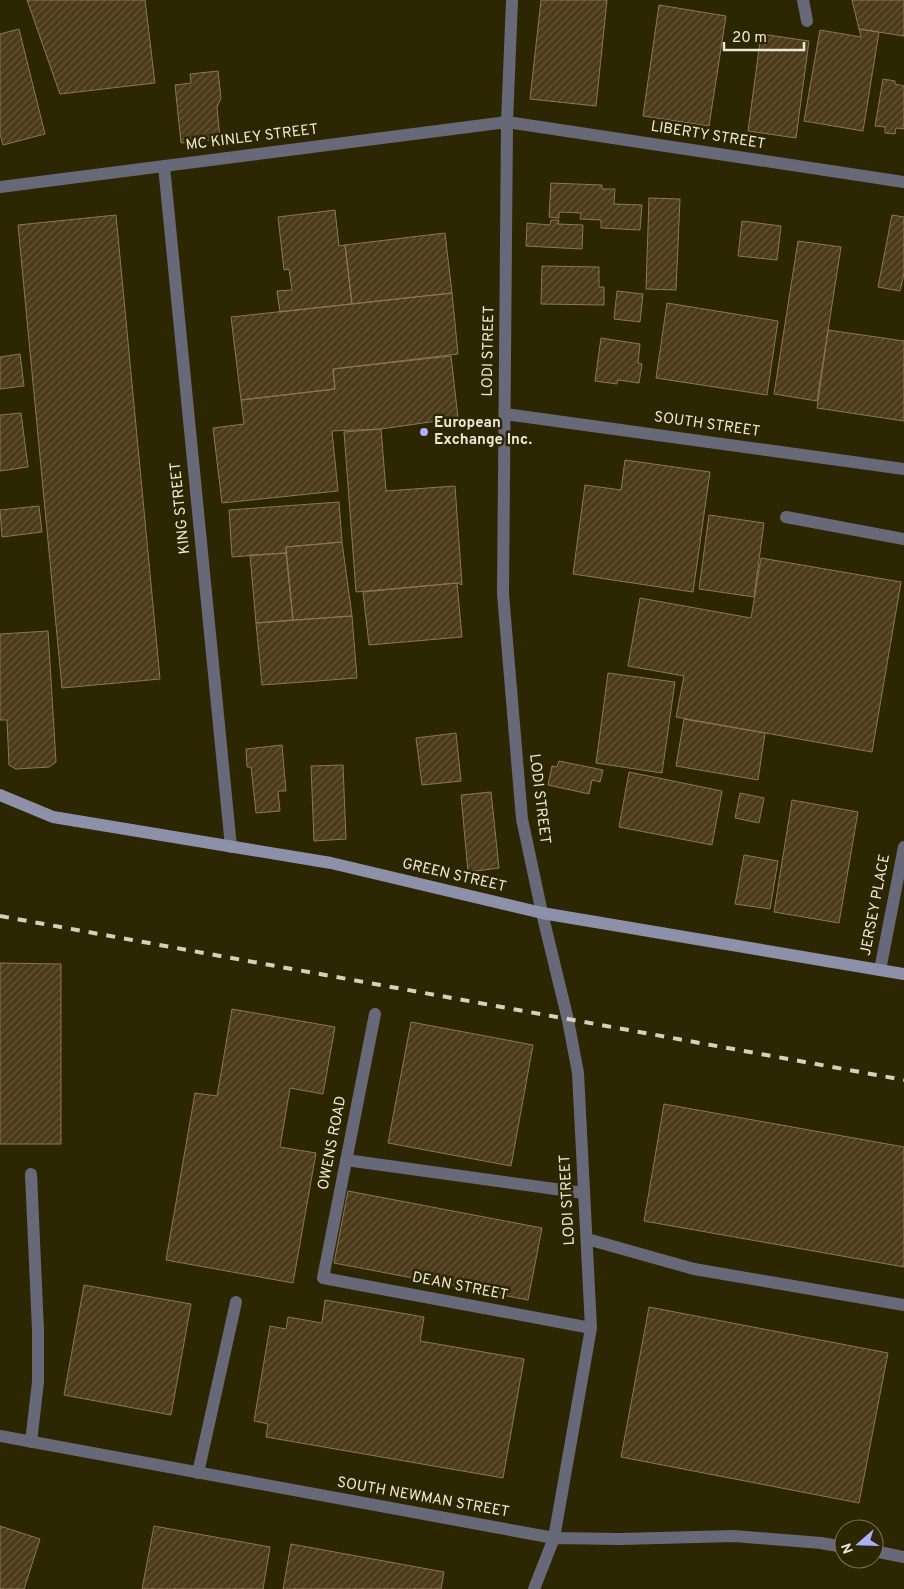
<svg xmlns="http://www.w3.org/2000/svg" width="904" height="1589" font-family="Overpass,sans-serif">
  <defs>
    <pattern id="building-hatch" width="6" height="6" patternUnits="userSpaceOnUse" patternTransform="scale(1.25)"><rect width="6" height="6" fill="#4c3a1a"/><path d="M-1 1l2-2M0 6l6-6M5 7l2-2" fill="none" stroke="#66563a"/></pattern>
  </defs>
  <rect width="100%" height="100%" fill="#2c2602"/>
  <!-- building -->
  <path fill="url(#building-hatch)" stroke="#8b7756" d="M27,0h118l10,83 -95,11z
    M541,0h66l-11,106 -66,-7z
    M852,0h52v36l-45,-7z
    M659,5l67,11 -17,110 -66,-10z
    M19,29l26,105 -42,11 -3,-11v-100z
    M859,29l20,3 -16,99 -59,-10 16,-91 41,7z
    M761,34l48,7 -13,97 -48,-7z
    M218,71l3,27 -4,9 3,32 -39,4 -6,-58 16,-2 -1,-9z
    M883,79l12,2v3l9,2v43l-8,-1 -1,6 -10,-1v-6l-10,-1z
    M551,183l51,2v4h13l-1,15 28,1 -2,25 -39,-2v-8l-21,-1 1,-6 -22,-1v6l-10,-1z
    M649,198l31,1 -4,91 -30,-1z
    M335,210l4,36 6,-1 7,59 -72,8 -3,-21 15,-1 -3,-21 -5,1 -6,-53z
    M116,215l44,464 -98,9 -44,-463z
    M892,215l12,2v57l-4,17 -22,-4z
    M551,220h8l-1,4 25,1 -1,24 -56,-3 1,-23 23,2z
    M742,221l39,5 -4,34 -39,-4z
    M445,233l7,60 -100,11 -7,-59z
    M798,241l43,6 -24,154 -43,-7z
    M542,266l57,1v20h5v18l-63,-1z
    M617,291l26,3 -3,28 -26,-3z
    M452,293l6,61 -125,15 2,20 -94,11 -10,-83z
    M667,303l111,18 -11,74 -111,-17z
    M828,330l76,11v80l-87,-13z
    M601,338l39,6 -2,19 4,1 -3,19 -21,-3 -1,4 -22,-3z
    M20,354l4,32 -24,3v-32z
    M451,356l7,62 -77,11 -49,2 6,60 -116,12 -9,-75 31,-4 -3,-24 94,-11 -2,-20z
    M21,413l7,54 -28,4v-56z
    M381,429l5,62 69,-5 7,99 -5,-2 -101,9 -12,-160z
    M625,460l85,12 -17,120 -120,-18 12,-89 36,5z
    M339,502l3,40 -56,5v6l-54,4 -3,-47z
    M39,506l3,26 -40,5 -2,-27z
    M709,515l55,8 -10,74 -55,-8z
    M342,542l10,74 -59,4 -7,-73z
    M286,553l7,67 -37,3 -6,-68z
    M761,558l140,24 -29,170 -196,-35 8,-41 -56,-10 12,-68 111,20z
    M457,583l5,54 -93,8 -6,-53z
    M352,616l5,62 -95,7 -6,-62z
    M48,631l8,131 -7,5 -33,2 -7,-4 -2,-45h-7v-86z
    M608,673l67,9 -13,91 -66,-10z
    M684,719l81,14 -7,47 -82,-14z
    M456,733l5,48 -39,4 -6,-47z
    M282,745l4,46h-8l2,20 -24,2 -5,-46h-4l-1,-18z
    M559,761l44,9 -3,12 -8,-2 -3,14 -41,-9 4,-19 5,1z
    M343,765l3,74 -32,2 -3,-75z
    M629,772l93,19 -10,54 -93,-18z
    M491,792l8,76 -31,4 -7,-77z
    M740,793l24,5 -5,25 -24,-5z
    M792,800l66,12 -19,111 -65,-11z
    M744,855l34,6 -8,48 -35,-5z
    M0,963l61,1v180h-61z
    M232,1009l103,18 -12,67 -33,-6 -10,59 36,6 -23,130 -127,-23 29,-167 22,3z
    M411,1022l122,23 -22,121 -123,-23z
    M664,1104l240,43v120l-260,-46z
    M348,1191l194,37 -14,72 -194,-37z
    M84,1285l107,19 -20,111 -107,-20z
    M325,1300l99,17 -4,24 104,18 -21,119 -237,-41 2,-13 -14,-3 16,-95 16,3 2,-12 34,6z
    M649,1307l239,46 -29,150 -238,-46z
    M0,1526l40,13 -16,50h-24z
    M154,1526l116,21 -7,42h-121z
    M291,1544l153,28 -3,17h-158z"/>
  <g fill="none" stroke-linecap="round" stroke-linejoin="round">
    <!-- lane -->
    <path stroke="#676979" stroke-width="12" d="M786,517l118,22
      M346,1160l238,33
      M587,1239l107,30 210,36
      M31,1442l7,-60v-52l-7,-156
      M198,1473l38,-171"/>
    <!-- street -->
    <path stroke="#676979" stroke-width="12" d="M512,0l-5,122 -4,472 19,225 20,94 26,107 10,53 13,255 -37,210 -20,51
      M803,0l4,21
      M164,166l67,681
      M0,187l507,-65 397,60
      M505,414l399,55
      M880,970l24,-123
      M375,1014l-52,264 268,50
      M0,1436l554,102 66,1 114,-3 87,7 23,4
      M874,1551l30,6"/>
    <!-- secondary -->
    <path stroke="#8c90a8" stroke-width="12" d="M0,795l53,22 278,46 211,50 362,61"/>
    <!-- rail -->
    <path stroke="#d4d0bb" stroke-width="4" stroke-dasharray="9 9" stroke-linecap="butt" d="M0,916l904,164"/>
  </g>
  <!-- markers -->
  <circle fill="#a9b0fc" stroke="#2c2602" stroke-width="2" cx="424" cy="432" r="5"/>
  <g text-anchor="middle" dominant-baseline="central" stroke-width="5" stroke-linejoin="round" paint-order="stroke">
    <!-- street labels -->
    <g font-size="15" fill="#ebe8d4" stroke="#2c2602">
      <text transform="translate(708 136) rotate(9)">LIBERTY STREET</text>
      <text transform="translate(252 138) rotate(-7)">MC KINLEY STREET</text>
      <text transform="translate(489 351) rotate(-89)">LODI STREET</text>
      <text transform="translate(707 425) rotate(8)">SOUTH STREET</text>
      <text transform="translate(181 508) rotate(-96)">KING STREET</text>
      <text transform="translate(539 799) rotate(83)">LODI STREET</text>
      <text transform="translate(454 876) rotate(13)">GREEN STREET</text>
      <text transform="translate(876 905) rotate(-79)">JERSEY PLACE</text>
      <text transform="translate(333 1143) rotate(-79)">OWENS ROAD</text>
      <text transform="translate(568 1200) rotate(-93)">LODI STREET</text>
      <text transform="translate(460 1287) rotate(11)">DEAN STREET</text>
      <text transform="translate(423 1498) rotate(10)">SOUTH NEWMAN STREET</text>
    </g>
    <!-- poi labels -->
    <g font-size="15" font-weight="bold" fill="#ebe8d4" stroke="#2c2602" text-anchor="start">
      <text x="434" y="423">European<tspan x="434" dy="17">Exchange Inc.</tspan></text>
    </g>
  </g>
  <!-- north arrow -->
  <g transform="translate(859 1544) rotate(250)"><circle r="24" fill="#2c2602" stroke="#787456"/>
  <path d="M0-4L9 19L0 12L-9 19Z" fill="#a9b0fc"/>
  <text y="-8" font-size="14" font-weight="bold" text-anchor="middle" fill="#ebe8d4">N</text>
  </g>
  <!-- scale -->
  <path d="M724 42v8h80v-8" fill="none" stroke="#ebe8d4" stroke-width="2.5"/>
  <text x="732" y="42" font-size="15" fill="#ebe8d4" stroke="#2c2602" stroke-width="4" paint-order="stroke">20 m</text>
</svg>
